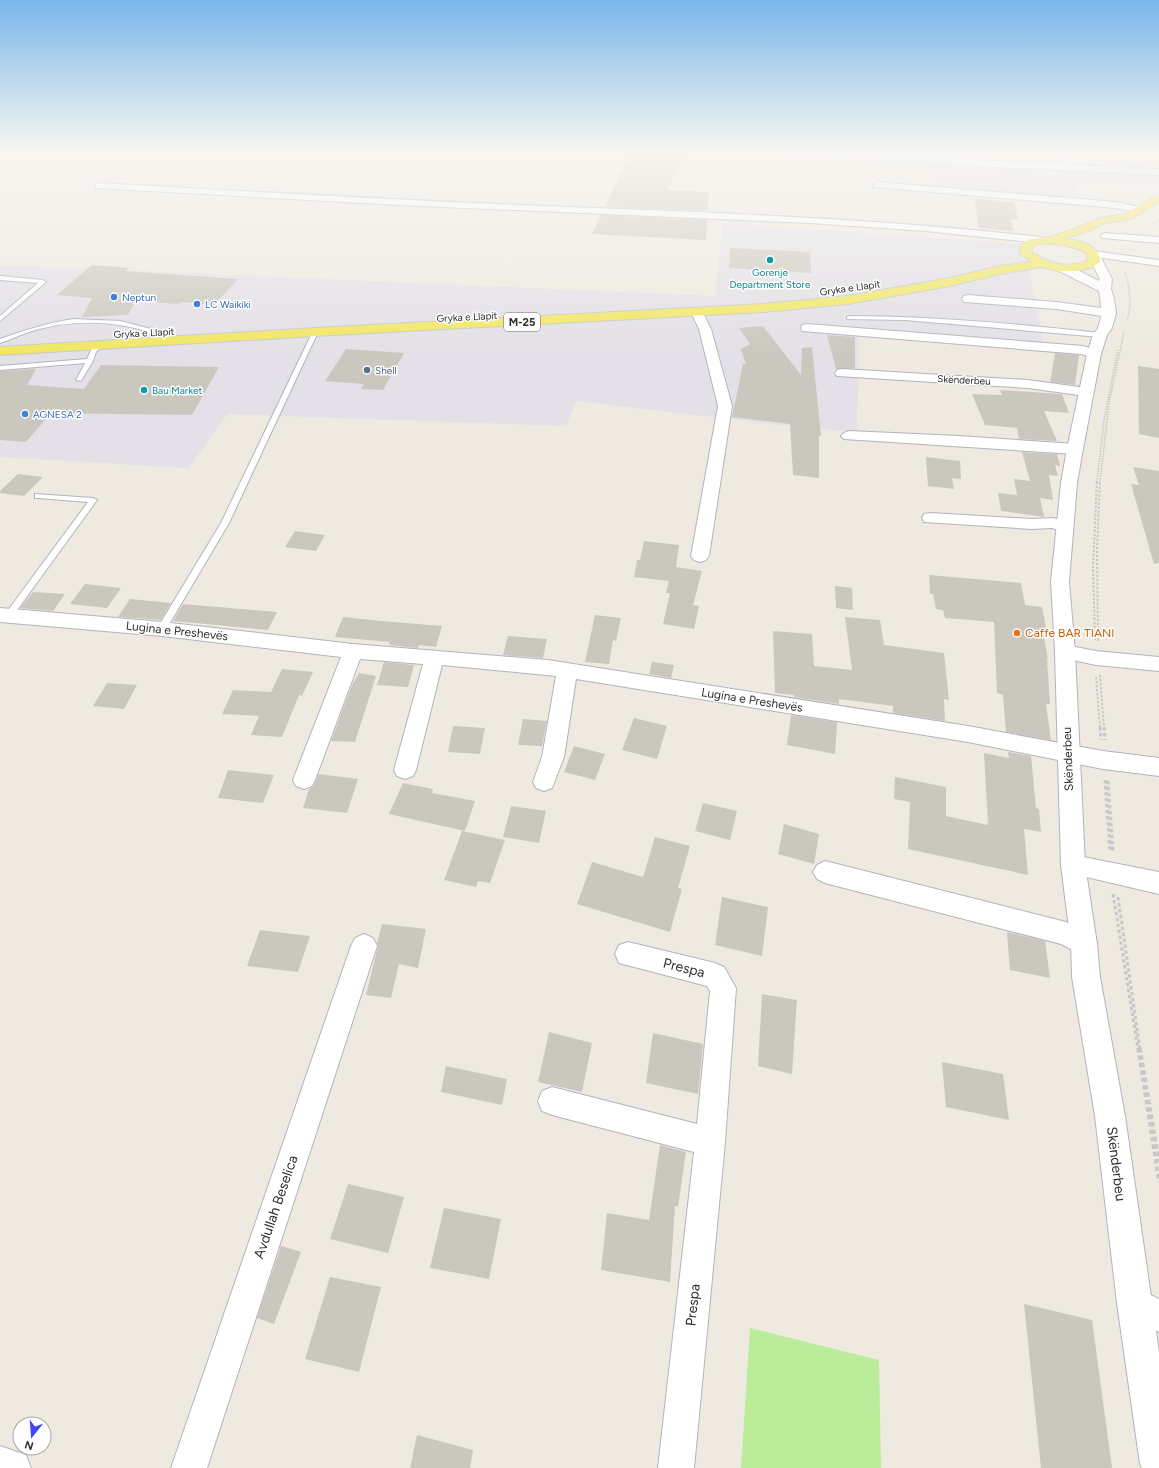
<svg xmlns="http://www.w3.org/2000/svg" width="1159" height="1468" font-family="Figtree,sans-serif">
  <rect width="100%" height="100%" fill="#eeeae0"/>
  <!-- industrial -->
  <path fill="#e3e0e7" d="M931,166l228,10v8l-2,2 -83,-4 4,17 -141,-10 -7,-14z
    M723,223l302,21 19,103 -185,-16 -2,101 -85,-8 -196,-23 -10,25 -339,-12 -38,54 -189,-11v-192l715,31z"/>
  <!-- pitch -->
  <path fill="#bbec99" d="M750,1328l129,32 2,108h-140z"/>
  <!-- building -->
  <path fill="#cac8be" d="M632,150l54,2 -19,38 42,2 -2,19 -102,-4z
    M975,199l39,3 4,18 -8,-1 4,12 -36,-3z
    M601,215l106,5 -1,20 -114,-6z
    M730,248l80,4 1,21 -82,-5z
    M92,265l37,3 -4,3 113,8 -24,26 -33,-3 -3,2 -43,-3 -7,14 -46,2 10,-19 -35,-3z
    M763,326l38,49 1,-27 10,-1 9,89h-2v42l-26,-3 -3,-51 -58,-7 11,-53h3l-5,-15 9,-5 -11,-16z
    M827,335l28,2v31l-19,1z
    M346,349l58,4 -21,37 -22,-1 3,-5 -39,-3z
    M1055,353l24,2 -4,30 -25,-3z
    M101,365l118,2 -27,48 -141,-2 -25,29 -26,-2v-69l36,-2 -9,16 57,4z
    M1138,366l21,3v69l-20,-4z
    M1000,390l62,4 7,19 -25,-2 13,30 -38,-2 -2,-11 -32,-3 -13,-31 30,1z
    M1022,452l35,2 3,12 -5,-1 3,11 -9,-1 4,25 -13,-2 4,19 -43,-6 -3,-18 19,2 -3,-16 16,2z
    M926,457l34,4 1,18 -9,-1 2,11 -26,-3z
    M1133,467l26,4v92l-5,1 -23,-80 8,1z
    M18,474l25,3 -19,19 -24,-3v-2z
    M295,531l30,4 -9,16 -31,-4z
    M644,541l35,4 -3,22 26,4 -9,34 6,1 -5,23 -31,-5 7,-31h-4l3,-12 -35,-4 3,-17h3z
    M929,575l92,8 4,22 17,2 5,25h-4l5,27 -1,-1 3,46h-4l5,36 -45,-8 -3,-37 -6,-2 -3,-71 -49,-4 -2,-8 -7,-1 -3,-15h-3z
    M85,584l36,4 -14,20 -37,-4z
    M835,586l17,2 1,22 -17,-2z
    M33,592l32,2 -12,17 -33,-3z
    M130,599l41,4 -10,17 -43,-3z
    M183,604l58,5 36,3 -9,18 -95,-9z
    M595,615l26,3 -5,23 -3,-1 -4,24 -24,-2z
    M343,617l38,4 61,5 -6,21 -17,-2 -1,3 -29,-3 1,-3 -55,-5z
    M845,617l35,3 4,25 60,8 5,47 -5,-1 1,22 -52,-8v-7l-54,-7v5l-45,-7v-2l-19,-2 -2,-62 39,3 2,32 38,4z
    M508,636l39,3 -4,19 -40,-3z
    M384,662l30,3 -6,22 -31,-2z
    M652,662l22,3 -3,13 -22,-4z
    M282,669l31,3 -11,24 -3,-1 -17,42 -31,-2 8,-19 -37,-2 11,-24 38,2z
    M359,673l17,3 -21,66 -24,-1 21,-56z
    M107,683l30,2 -13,24 -31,-3z
    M791,715l46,7 -2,32 -48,-9z
    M634,718l33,8 -10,33 -35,-9z
    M523,719l24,2 -5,25 -24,-1z
    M453,726l32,2 -5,26 -32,-2z
    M574,746l31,8 -10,26 -31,-8z
    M1008,752l23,4 5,52 3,1 2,23 -17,-3 4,46 -120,-26 2,-47 -16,-3 1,-22 51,10v29l42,9 -4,-72 25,5z
    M228,770l46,5 -11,28 -45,-5z
    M319,774l39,5 -11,34 -44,-5 6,-19 4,-2z
    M403,783l30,6 -1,4 43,8 -10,30 -76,-17z
    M703,803l34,8 -7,29 -35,-9z
    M511,806l35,5 -7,32 -36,-6z
    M784,824l35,10 -5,30 -36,-10z
    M462,831l43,9 -15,43 -12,-2 -2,6 -32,-7z
    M655,837l35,9 -12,42 4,1 -12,43 -93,-28 15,-42 51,15z
    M722,897l46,10 -6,49 -47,-11z
    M382,924l44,5 -8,39 -19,-4 -8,34 -25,-3 12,-49 -1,-3z
    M260,930l50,6 -12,36 -51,-6z
    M1007,932l38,9 5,37 -40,-8z
    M762,994l35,6 -5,74 -34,-8z
    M549,1032l43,11 -10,49 -44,-10z
    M653,1033l50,11 -5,50 -52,-11z
    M942,1062l61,12 6,46 -63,-13z
    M446,1066l61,13 -5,26 -61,-13z
    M660,1145l26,7 -8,55 -3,-1 -5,76 -69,-12 6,-57 42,7z
    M348,1184l56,13 -16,56 -58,-14z
    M444,1208l57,11 -12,60 -59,-11z
    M281,1246l20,6 -27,72 -17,-6z
    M330,1277l51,10 -22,85 -54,-13z
    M1024,1304l68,16 20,148h-71z
    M417,1435l56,15 -3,18h-60z"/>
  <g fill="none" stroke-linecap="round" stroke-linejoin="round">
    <!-- service casing -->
    <g stroke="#b3b3c0" stroke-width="2">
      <path id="service" d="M1063,150h4l7,19 -4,-1z
        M0,276l43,4 3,2 -46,39v-5l38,-33 -38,-3z
        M849,316c84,0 168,8 251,17l3,2 -3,2 -195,-17 -58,-1v-2z
        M73,319l47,2 31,8 2,4 -5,1 -2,-3c-37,-11 -77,-11 -114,0 -11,3 -21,9 -32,12v-4c25,-9 47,-16 73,-20z
        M313,331l5,1 -89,191 -64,108h-6l-2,-2 64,-106z
        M99,343l5,1 -8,8 -3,9 -12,20 -5,-1 9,-17 -85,7v-4l87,-7 4,-9z
        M35,494l58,4 4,2 -85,117 -3,1 -4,-3 1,-2 82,-111 -50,-4h-3z"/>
    </g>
    <!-- minor casing -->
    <g stroke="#b3b3c0" stroke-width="2">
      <path id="minor" d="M794,150h34l84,7 247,12v6l-247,-12 -113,-10z
        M878,182l238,20 29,6 1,2 -5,3 -25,-5 -242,-21 -1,-2z
        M100,183c140,8 280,16 421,22 173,7 346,12 519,32l6,3 -6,3 -115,-12 -116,-8 -411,-18 -302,-17 -1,-2 1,-2z
        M1106,233l53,4v6l-57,-5 -2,-2 2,-2z
        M1093,251l66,9v6l-70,-10 -2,-2 2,-2z
        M968,295l88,7 53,7 4,1 2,3 -2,3 -4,1 -53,-8 -92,-7 -2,-3 2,-3z
        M697,308l4,1 10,20 21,77 -23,150 -3,4 -6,2 -6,-2 -3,-4 27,-150 -19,-77 -8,-17 2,-3z
        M807,324l276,22 16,5 2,3 -2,3 -5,1 -13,-4 -279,-23 -1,-3 1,-3z
        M842,369l186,11 58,8 5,1 2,3 -2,3 -5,1 -58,-8 -191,-12 -2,-3 2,-3z
        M849,431l110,5 116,8 5,2 3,3 -3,3 -5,2 -231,-15 -3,-3 3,-3z
        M930,513l102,6 21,-1 18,5 2,4 -2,4 -6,1 -13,-4 -20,1 -108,-7 -2,-4 2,-4z
        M0,608l162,14 191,22 195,16 420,66 135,25 56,7v18l-56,-7 -135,-27 -392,-63 -12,78 -12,31 -8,3 -8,-3 -3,-6 9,-25 14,-81 -114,-11 -26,105 -3,6 -8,3 -8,-3 -3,-6 29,-106 -63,-5 -45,121 -3,6 -8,3 -8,-3 -3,-6 48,-123 -179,-21 -162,-14z
        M1065,645l31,6 63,6v14l-63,-6 -38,-8 -3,-5 3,-5z
        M1073,855l86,17v22l-94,-22 -4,-7 4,-7z
        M825,861l241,61 27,14 4,8 -4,8 -9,4 -23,-12 -236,-61 -8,-4 -4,-7 4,-7z
        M364,934l9,4 4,8 -170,522h-36l180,-522 4,-8z
        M628,942l87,21 9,4 12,21 -11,154 -31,326h-36l36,-316 -142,-37 -10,-4 -4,-10 4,-10 10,-4 145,37 13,-133 -3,-5 -88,-23 -4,-9 4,-9z
        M1134,1287l25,12v33l-36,-18 -5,-11 5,-11z
        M0,1446l26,9 5,13h-31z"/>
    </g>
    <!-- secondary casing -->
    <g stroke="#b3b3c0" stroke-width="2">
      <path id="secondary" d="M1093,250l4,1 2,3 13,25 -1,10 3,10 2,14 -4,15 -5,7 -6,19 -18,95 -6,34 -8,99 6,70 10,213 12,79 3,33 25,139 34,236v116h-17l-2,-4 -23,-161 -22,-187 -23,-139 -1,-33 -10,-79 -6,-213 -4,-70 10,-99 6,-34 20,-95 6,-19 5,-7 4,-15 -3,-22 -40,-20 -2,-3 2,-3h8l32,16 1,-2 -13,-25 2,-3z"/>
    </g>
    <!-- primary casing -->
    <g stroke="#c8c8c8" stroke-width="2">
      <path id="primary" d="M1159,194v8l-27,17 -26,4 -23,10 -17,5c14,3 34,7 34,24l-9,6 -14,3h-19l-17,-4 -41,7 -50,12 -102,18 -85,8 -448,24 -315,19v-8l315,-19 448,-24 85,-8 102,-18 50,-12 31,-4 -11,-9v-7l9,-7 20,-2 26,-8 25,-11 25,-4zM1036,244c18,-1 35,0 50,9l2,7c-18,9 -40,4 -56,-8v-5z"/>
    </g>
    <!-- path-far3 -->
    <path stroke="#c8c8c8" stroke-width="1.5" stroke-dasharray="1.5 1" stroke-linecap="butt" d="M1151,225l8,-5
      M1125,272c5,17 7,32 2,49
      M1097,482l7,-62 14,-71
      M1100,482l9,-79 15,-71"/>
    <!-- path-far2 -->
    <path stroke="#c8c8c8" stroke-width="2" stroke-dasharray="2.5 1.5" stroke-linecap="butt" d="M1095,640l-2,-73 4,-86
      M1098,641l-1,-90 3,-70
      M1100,675l4,53
      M1096,677l4,51"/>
    <!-- path-far1 -->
    <path stroke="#c8c8c8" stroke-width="3" stroke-dasharray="3.5 2.5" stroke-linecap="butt" d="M1100,727l1,13
      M1104,727l1,13
      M1105,780l5,71
      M1108,781l5,71
      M1113,894l25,155
      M1118,897l22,152"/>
    <!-- path -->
    <path stroke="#c8c8c8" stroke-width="3.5" stroke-dasharray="4.5 3" stroke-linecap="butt" d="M1138,1048l21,134
      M1140,1048l19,114"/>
    <!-- service -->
    <use href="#service" fill="#fff" fill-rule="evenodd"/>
    <!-- minor -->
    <use href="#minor" fill="#fff" fill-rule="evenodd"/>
    <!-- secondary -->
    <use href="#secondary" fill="#fff" fill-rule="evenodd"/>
    <!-- primary -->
    <use href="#primary" fill="#f2e762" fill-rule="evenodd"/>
  </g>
  <!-- sky -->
  <linearGradient id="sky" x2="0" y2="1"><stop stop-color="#79b7eb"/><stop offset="0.42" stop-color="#f7f6f1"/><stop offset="1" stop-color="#f7f6f1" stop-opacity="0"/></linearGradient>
  <rect width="1159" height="355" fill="url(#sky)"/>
  <!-- markers -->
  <g fill="#0f9aa8" stroke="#fff" stroke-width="1.5">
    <circle cx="770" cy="260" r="4"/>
    <circle cx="144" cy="390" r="4"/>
  </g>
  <g fill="#3f7fe0" stroke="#fff" stroke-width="1.5">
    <circle cx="114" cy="297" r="4"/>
    <circle cx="197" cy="304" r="4"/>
    <circle cx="25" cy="414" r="4"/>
  </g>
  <circle fill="#5c6f8a" stroke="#fff" stroke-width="1.5" cx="367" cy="370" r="4"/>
  <circle fill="#e8710a" stroke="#fff" stroke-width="1.5" cx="1017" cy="633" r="4"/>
  <g text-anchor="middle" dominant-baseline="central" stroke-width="3" stroke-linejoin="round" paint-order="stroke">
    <!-- far-culture labels -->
    <g font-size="10" fill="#0d838f" stroke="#fff">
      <text x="770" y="272">Gorenje<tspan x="770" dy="12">Department Store</tspan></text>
      <text x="152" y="390" text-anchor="start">Bau Market</text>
    </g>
    <!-- far-street labels -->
    <g font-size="10" fill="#2d2d2d" stroke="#fff">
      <text transform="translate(850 288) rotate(-8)">Gryka e Llapit</text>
      <text transform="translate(467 317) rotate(-3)">Gryka e Llapit</text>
      <text transform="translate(144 333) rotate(-3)">Gryka e Llapit</text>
      <text transform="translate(964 380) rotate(3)">Skënderbeu</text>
    </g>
    <!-- far-shop labels -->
    <g font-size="10" fill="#366cbe" stroke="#fff" text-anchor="start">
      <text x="122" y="297">Neptun</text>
      <text x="205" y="304">LC Waikiki</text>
      <text x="33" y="414">AGNESA 2</text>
    </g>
    <!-- far-service labels -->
    <g font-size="10" fill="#4e5e75" stroke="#fff" text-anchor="start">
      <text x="375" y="370">Shell</text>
    </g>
    <!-- shield labels -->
    <rect fill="#fff" stroke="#6c6c6c" stroke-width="1" x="504" y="313" width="36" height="18" rx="3"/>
    <g font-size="11" font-weight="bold" fill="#2d2d2d">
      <text x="522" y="322">M-25</text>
    </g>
    <!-- street labels -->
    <g font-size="12" fill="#2d2d2d" stroke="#fff">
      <text transform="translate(177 631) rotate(6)">Lugina e Preshevës</text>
      <text transform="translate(752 700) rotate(9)">Lugina e Preshevës</text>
      <text transform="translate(1068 759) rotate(-92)">Skënderbeu</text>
    </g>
    <!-- food labels -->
    <g font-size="12" fill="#c56008" stroke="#fff" text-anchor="start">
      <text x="1025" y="633">Caffe BAR TIANI</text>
    </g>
    <!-- near-street labels -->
    <g font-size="14" fill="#2d2d2d" stroke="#fff">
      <text transform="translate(684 968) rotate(14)">Prespa</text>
      <text transform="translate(1116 1164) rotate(83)">Skënderbeu</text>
      <text transform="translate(276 1207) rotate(-71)">Avdullah Beselica</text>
      <text transform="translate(693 1305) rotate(-84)">Prespa</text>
    </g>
  </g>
  <!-- north arrow -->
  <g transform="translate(32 1436) rotate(197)"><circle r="19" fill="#ffffff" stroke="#ababab"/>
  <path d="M0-3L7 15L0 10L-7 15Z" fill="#4145fb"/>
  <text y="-6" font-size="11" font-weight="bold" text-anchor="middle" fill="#2d2d2d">N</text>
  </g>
</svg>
